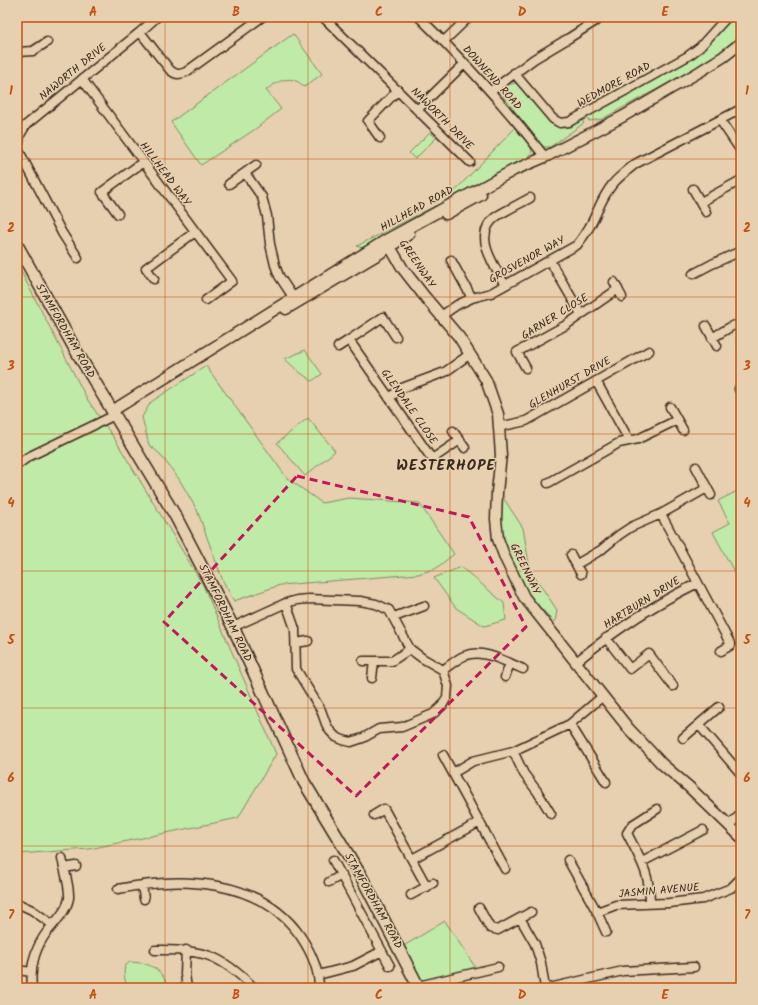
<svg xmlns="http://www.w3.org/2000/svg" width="758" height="1005" font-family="Kalam,sans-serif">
  <rect width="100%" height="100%" fill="#e6d0af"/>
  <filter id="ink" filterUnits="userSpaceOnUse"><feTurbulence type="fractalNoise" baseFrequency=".025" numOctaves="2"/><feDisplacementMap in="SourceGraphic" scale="8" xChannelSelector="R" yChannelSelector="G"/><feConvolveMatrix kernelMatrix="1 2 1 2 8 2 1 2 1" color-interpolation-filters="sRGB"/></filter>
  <g filter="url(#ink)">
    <!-- green -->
    <path fill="#c0eaa7" stroke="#7e8a62" d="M733,17h8v18l-22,18 -25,16 -92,50 -13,2 -3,-4 102,-56 19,-16z
      M293,34l29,40 -18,13c-12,-14 -27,-6 -38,3l15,19 -27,21 -53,35 -30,-43z
      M515,83l8,5 29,35c13,8 19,2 30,-3l2,3 -34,24h-6l-5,-5 -36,-46v-6l4,-5z
      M516,127l14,19 2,6 -4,6 -82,46 2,-6z
      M430,132l6,6 -21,21 -6,-6z
      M437,205l-3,5 -68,39 -9,-3z
      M17,264l70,135 29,42 87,144 73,169 -38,64 -149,31 -72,5z
      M305,350l17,24 -10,7 -14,-10 -13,-12z
      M206,366l81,112 35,25 27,-5 70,5 35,51 -19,15 -17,5 -138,11 -46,16 -11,-20 -26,-71 -18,-31 -20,-26 -10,-8 -7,-28 9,-15z
      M308,418l27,33 -30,25 -28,-33z
      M741,489v96l-28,-53 17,-9 -12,-22z
      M502,496l21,32 7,42 27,40 -2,12 -25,-24 -19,-35 -10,-29z
      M461,567l43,36 2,17 -22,6 -28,-18 -22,-30z
      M445,921l32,49 -51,12 -6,-2 -18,-33z
      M130,962c20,1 32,6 38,26h-40c-3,-7 -5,-14 -3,-22z"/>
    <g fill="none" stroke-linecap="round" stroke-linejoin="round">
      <!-- minor casing -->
      <g stroke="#3b2a1e" stroke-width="11">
        <path id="minor" d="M323,17l147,145
          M419,17c45,44 87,90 126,140
          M140,32l30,38c6,5 9,5 16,2l76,-55
          M444,41l25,-24
          M17,52l16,-1 14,-9
          M514,73l39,46 7,4 9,-1 119,-66 12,-9 27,-30
          M82,79l150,202 -26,19
          M491,91l43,-32 35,-21 33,-21
          M417,110l48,-47
          M720,120l21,31
          M380,138l-12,-17 30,-31
          M245,173l17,24 5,19 3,28 5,21 4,11 14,21
          M229,184l27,-19
          M693,189l13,23
          M701,202l40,-22
          M118,214l-16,-22 41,-30
          M78,258l-16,-25 -44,-84 2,-14 6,-10 114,-93 17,-15
          M451,260l21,38
          M550,261l31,53
          M693,274l19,-10 29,-13
          M154,279l-8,-11 49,-36
          M614,282l8,15
          M505,285c-11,-20 -34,-51 -8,-69 10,-6 22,-12 33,-18
          M441,316l16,-11 15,-7 19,-5 86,-48c5,-7 10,-13 14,-21 7,-13 11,-27 21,-39 6,-8 15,-14 23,-21l106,-55
          M706,326l11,20
          M396,337l-13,-20 -34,23 83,119 28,-19
          M712,338l20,-12 9,-2
          M338,347l11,-7
          M526,368l-9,-16 49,-27 52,-36
          M596,381l33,59
          M739,389l2,4
          M389,398l13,-10 43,-16 25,-18
          M670,407l13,23
          M499,427l27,-6 123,-70
          M453,431l12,17
          M17,465l11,-8 87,-42
          M696,467l15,28
          M548,483l71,-40 19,-4 39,-19
          M571,555l10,19
          M577,564l24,-14 18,-15 12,-8 30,-13 46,-26
          M698,583l33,62 -10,6
          M394,617l30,-11
          M233,627l53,-24 11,-3 11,-1 52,2 16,3 13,6 21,39 12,9 21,12 5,16 -1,11 -5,9 -9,8 -31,13 -23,2 -16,9 -12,4 -8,-2 -7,-3 -6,-6 -4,-7 -5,-14 -25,-41 -1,-40 -9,-26
          M606,638l24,31 19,-15 24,32
          M296,643l12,-2
          M363,661h29l18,-12
          M576,662c38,-31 78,-58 122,-79l-37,-69
          M443,670c7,-5 14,-11 21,-14 19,-8 42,6 59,13
          M505,677l5,-14
          M372,678l2,-17
          M570,724l36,58
          M699,725l42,49
          M683,738l36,-31
          M513,751l11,23 13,17 14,23
          M443,755l62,114
          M453,773l20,-12 40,-10 57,-27 33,-28
          M374,815l10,-6 43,78
          M729,825l12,-11
          M412,859l68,-37
          M333,860l57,106
          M568,860l29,52 9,20
          M642,862l61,-32
          M64,868l12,-2
          M329,882l13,-7
          M142,885l2,14
          M118,889c63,-13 143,-11 183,48 10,15 18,32 18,51
          M411,895l22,-12
          M17,903l15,7 21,15
          M650,903c0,-30 -10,-44 -23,-70l5,-8 25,-16
          M479,908l11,20 8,2 33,-18
          M597,912l19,-7 53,-2 34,-4 28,-11 10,-10
          M520,918l15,26 6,19 4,25
          M155,950c47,-1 65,4 99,38
          M186,950l-1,24 2,14
          M17,970l15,2
          M318,975l35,-9 29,-15
          M418,986l80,-19
          M32,988c-2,-20 3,-40 15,-56 8,-10 20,-21 22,-34 1,-11 -5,-29 -7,-40
          M549,988l74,-17 71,-4"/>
      </g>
      <!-- tertiary casing -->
      <g stroke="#3b2a1e" stroke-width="13">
        <path id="tertiary" d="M446,214l35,-19
          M386,240l17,29 22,28 34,40 27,43 12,34 3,41 -4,37 -1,27 2,20 7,19 19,39 105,132 33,35 27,23 52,50
          M286,309l91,-54 32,-21
          M112,411l274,-171 128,-70 31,-13 77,-40 77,-45 24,-15 18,-14"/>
      </g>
      <!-- secondary casing -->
      <g stroke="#3b2a1e" stroke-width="14">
        <path id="secondary" d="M17,245l58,104 101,168 57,110 71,155 57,94 58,112"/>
      </g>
      <!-- minor -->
      <use href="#minor" stroke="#e6d0af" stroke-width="8"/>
      <!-- tertiary -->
      <use href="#tertiary" stroke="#e6d0af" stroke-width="10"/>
      <!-- secondary -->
      <use href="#secondary" stroke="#e6d0af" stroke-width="11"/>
    </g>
  </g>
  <!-- marked area -->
  <path fill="none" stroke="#c2185b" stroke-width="3" stroke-dasharray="8 5" stroke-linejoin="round" d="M297,476l172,41 57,110 -170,169 -192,-174z"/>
  <!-- grid -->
  <path fill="none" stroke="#c55010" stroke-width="1" stroke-opacity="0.55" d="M165,17v971M308,17v971M450,17v971M593,17v971M17,159h724M17,297h724M17,434h724M17,571h724M17,708h724M17,846h724"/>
  <g text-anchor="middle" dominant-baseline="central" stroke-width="3" stroke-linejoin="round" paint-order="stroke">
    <!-- street labels -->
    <g font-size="11" fill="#3b2a1e" stroke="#e6d0af">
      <text transform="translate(73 72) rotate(-39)">NAWORTH DRIVE</text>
      <text transform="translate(492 78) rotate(48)">DOWNEND ROAD</text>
      <text transform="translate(614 85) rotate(-29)">WEDMORE ROAD</text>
      <text transform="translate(442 119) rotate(45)">NAWORTH DRIVE</text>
      <text transform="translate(165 174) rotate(53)">HILLHEAD WAY</text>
      <text transform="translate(417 209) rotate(-29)">HILLHEAD ROAD</text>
      <text transform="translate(527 260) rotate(-29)">GROSVENOR WAY</text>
      <text transform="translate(417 264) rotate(56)">GREENWAY</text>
      <text transform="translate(555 317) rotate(-32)">GARNER CLOSE</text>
      <text transform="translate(65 331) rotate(60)">STAMFORDHAM ROAD</text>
      <text transform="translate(570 383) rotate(-30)">GLENHURST DRIVE</text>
      <text transform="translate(409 407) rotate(55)">GLENDALE CLOSE</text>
      <text transform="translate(525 569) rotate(64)">GREENWAY</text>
      <text transform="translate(642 603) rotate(-32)">HARTBURN DRIVE</text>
      <text transform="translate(225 613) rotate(64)">STAMFORDHAM ROAD</text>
      <text transform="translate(659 891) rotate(-5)">JASMIN AVENUE</text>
      <text transform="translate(373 901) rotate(61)">STAMFORDHAM ROAD</text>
    </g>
    <!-- district labels -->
    <g font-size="15" font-weight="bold" letter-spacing="1" fill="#3b2a1e" stroke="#e6d0af">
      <text x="446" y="466">WESTERHOPE</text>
    </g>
  </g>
  <!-- margin -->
  <rect width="758" height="1005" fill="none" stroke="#e6d0af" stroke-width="44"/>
  <rect x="22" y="22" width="714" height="961" fill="none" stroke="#c55010" stroke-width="1.5"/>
  <g font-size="13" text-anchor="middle" font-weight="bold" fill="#c55010">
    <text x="93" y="16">A</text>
    <text x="236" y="16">B</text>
    <text x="379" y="16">C</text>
    <text x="522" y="16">D</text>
    <text x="665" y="16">E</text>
    <text x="11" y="95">1</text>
    <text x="747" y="95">1</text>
    <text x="11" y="232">2</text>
    <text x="747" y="232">2</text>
    <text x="11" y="370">3</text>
    <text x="747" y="370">3</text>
    <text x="11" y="507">4</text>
    <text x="747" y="507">4</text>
    <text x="11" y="644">5</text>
    <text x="747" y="644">5</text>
    <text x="11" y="782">6</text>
    <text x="747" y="782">6</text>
    <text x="11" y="919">7</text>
    <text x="747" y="919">7</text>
    <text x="93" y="999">A</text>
    <text x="236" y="999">B</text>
    <text x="379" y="999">C</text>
    <text x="522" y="999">D</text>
    <text x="665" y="999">E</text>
  </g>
</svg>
